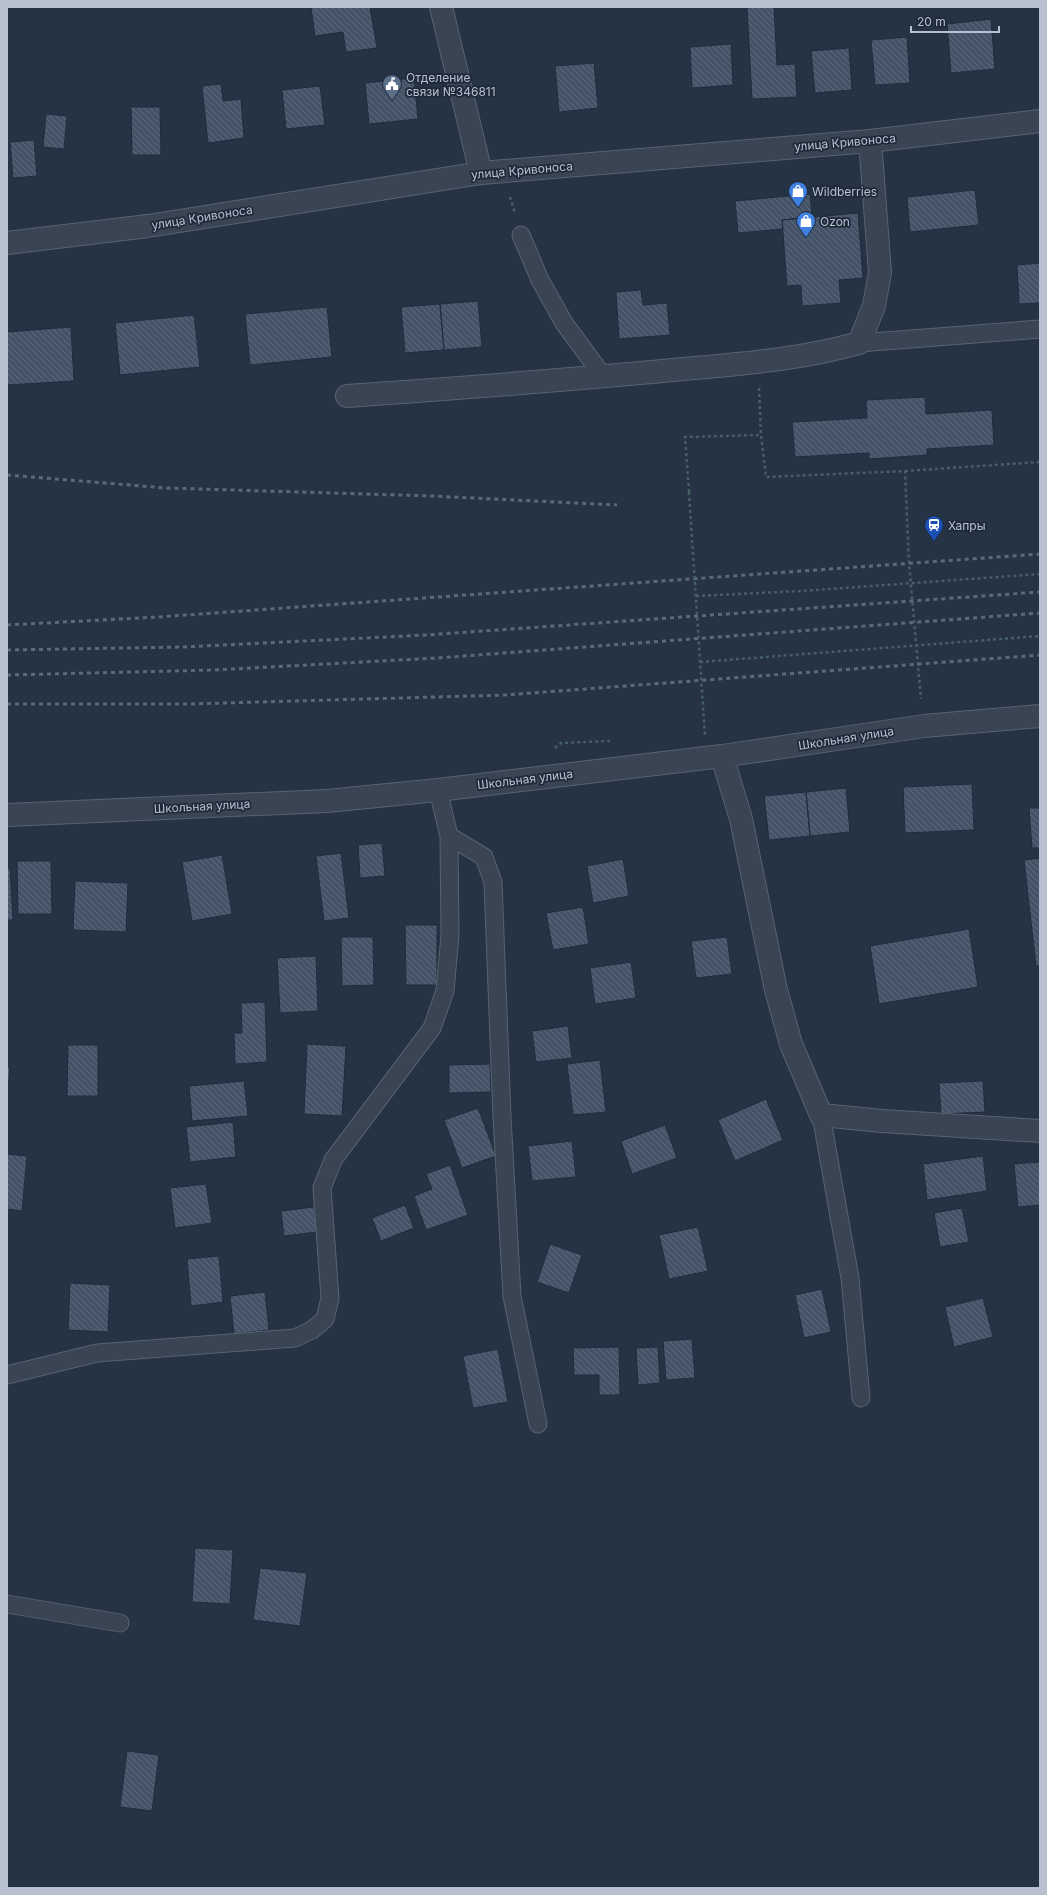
<svg xmlns="http://www.w3.org/2000/svg" width="1047" height="1895" font-family="Inter,sans-serif">
  <defs>
    <pattern id="building-back-hatch" width="6" height="6" patternUnits="userSpaceOnUse"><rect width="6" height="6" fill="#445367"/><path d="M-1 5l2 2M0 0l6 6M5-1l2 2" fill="none" stroke="#5d6a7c"/></pattern>
  </defs>
  <rect width="100%" height="100%" fill="#253345"/>
  <!-- building -->
  <path fill="url(#building-back-hatch)" stroke="#202c3c" d="M311,7h59l7,41 -31,4 -3,-20 -28,4z
    M747,7h27l3,58 18,-1 2,33 -45,2z
    M991,19l4,50 -44,4 -4,-49z
    M907,37l3,46 -35,2 -4,-45z
    M731,44l2,41 -41,3 -2,-41z
    M849,48l3,42 -37,3 -4,-42z
    M594,63l4,45 -39,4 -4,-46z
    M414,78l4,41 -49,5 -4,-41z
    M221,84l2,17 18,-2 3,39 -36,5 -6,-57z
    M320,86l5,39 -39,4 -4,-39z
    M131,107h29l1,48h-29z
    M46,114l21,2 -3,33 -21,-2z
    M34,140l3,36 -24,2 -3,-36z
    M975,190l4,35 -69,7 -3,-35z
    M810,194l2,23 -30,3 1,9 -45,4 -3,-32z
    M858,213l5,65 -24,2 2,23 -39,3 -1,-21 -14,1 -5,-66z
    M1040,263v40l-21,1 -2,-39z
    M641,290l2,15 24,-2 3,32 -51,4 -3,-47z
    M478,301l4,46 -38,3 -4,-46z
    M440,304l4,46 -39,3 -4,-46z
    M327,307l5,50 -82,8 -5,-51z
    M194,315l6,52 -80,8 -5,-52z
    M71,327l3,54 -67,4v-53z
    M925,397l1,17 66,-4 2,35 -67,4v6l-58,4v-6l-74,4 -3,-35 75,-4 -1,-18z
    M972,784l2,46 -69,3 -2,-46z
    M846,788l4,44 -40,4 -4,-44z
    M806,792l4,44 -41,4 -5,-44z
    M1029,808h11v40h-8z
    M382,843l3,33 -25,2 -2,-33z
    M341,853l8,65 -25,3 -8,-65z
    M222,855l10,59 -40,7 -10,-59z
    M1040,858v108h-4l-12,-106z
    M623,859l6,37 -36,7 -6,-37z
    M17,861h34l1,53h-34z
    M7,868h3l3,52h-6z
    M75,881l53,2 -2,49 -53,-2z
    M583,907l6,37 -36,6 -7,-37z
    M405,925h32v60h-31z
    M969,929l9,58 -99,17 -9,-58z
    M341,937h32l1,48 -32,1z
    M727,937l5,37 -36,4 -5,-37z
    M316,956l2,55 -38,2 -3,-55z
    M631,962l5,36 -41,6 -5,-36z
    M265,1002l2,60 -32,2 -1,-31h8l-1,-30z
    M568,1026l4,32 -36,4 -4,-31z
    M307,1044l39,2 -4,70 -38,-2z
    M68,1045h30v51h-31z
    M600,1060l6,52 -33,3 -6,-51z
    M490,1064l1,28 -42,1v-28z
    M7,1067h3l-2,24 -1,-1z
    M244,1081l4,35 -56,5 -3,-35z
    M983,1081l2,31 -44,2 -2,-31z
    M766,1099l17,41 -48,21 -17,-41z
    M478,1108l18,48 -34,12 -18,-48z
    M233,1122l3,35 -46,5 -4,-35z
    M665,1125l12,33 -45,16 -11,-33z
    M572,1141l4,36 -44,4 -4,-35z
    M7,1154l20,2 -5,55 -15,-2z
    M983,1156l4,35 -60,9 -4,-36z
    M1040,1162v43l-22,2 -4,-43z
    M450,1165l18,50 -42,15 -12,-34 18,-7 -6,-15z
    M206,1184l6,39 -37,5 -5,-40z
    M405,1205l9,23 -33,13 -9,-23z
    M314,1207l3,25 -33,4 -3,-25z
    M962,1208l7,34 -29,5 -6,-34z
    M698,1227l10,44 -39,8 -10,-44z
    M550,1244l32,11 -13,38 -32,-11z
    M219,1256l4,46 -32,4 -4,-47z
    M70,1283l40,2 -2,47 -40,-2z
    M822,1289l9,43 -27,6 -9,-43z
    M265,1292l4,38 -35,4 -4,-38z
    M983,1298l10,39 -39,10 -9,-40z
    M692,1339l3,39 -29,2 -3,-39z
    M619,1347l1,48h-21v-20h-25l-1,-27z
    M658,1347l2,36 -22,2 -2,-37z
    M498,1349l10,53 -35,6 -10,-52z
    M195,1548l38,2 -3,54 -38,-2z
    M260,1568l47,5 -7,53 -47,-6z
    M127,1751l32,4 -7,56 -32,-4z"/>
  <g fill="none" stroke-linecap="round" stroke-linejoin="round">
    <!-- service casing -->
    <g stroke="#586372" stroke-width="19">
      <path id="service" d="M521,235l19,45 24,43 39,53
        M859,343l181,-14
        M449,836l35,21 9,25 9,235 10,179 26,128
        M821,1115l29,163 11,120
        M7,1375l90,-22 198,-15 17,-8 13,-11 5,-21 -8,-110 11,-28 99,-132 13,-37 5,-56 -1,-99 -11,-46
        M7,1604l113,19"/>
    </g>
    <!-- minor casing -->
    <g stroke="#586372" stroke-width="24">
      <path id="minor" d="M481,173l389,-32 170,-20
        M347,396c102,-7 204,-15 305,-24 69,-7 140,-10 207,-29l15,-37 6,-34 -10,-131
        M722,756l19,63 35,171 15,54 30,71 61,6 158,10
        M7,815l320,-14 111,-11 284,-34 202,-30 116,-10"/>
    </g>
    <!-- tertiary casing -->
    <g stroke="#586372" stroke-width="24">
      <path id="tertiary" d="M7,243l141,-17 333,-53 -40,-166"/>
    </g>
    <!-- path -->
    <path stroke="#465f62" stroke-width="2.5" stroke-dasharray="3 3" stroke-linecap="butt" d="M510,197l5,16
      M759,388l2,47 5,42 139,-6 4,92 12,136
      M905,471l135,-9
      M689,492l-4,-55 76,-2
      M696,596l105,-5 239,-17
      M700,662l340,-26
      M555,748l6,-5 49,-2"/>
    <!-- service -->
    <use href="#service" stroke="#3a4554" stroke-width="17"/>
    <!-- minor -->
    <use href="#minor" stroke="#3a4554" stroke-width="22"/>
    <!-- tertiary -->
    <use href="#tertiary" stroke="#3a4554" stroke-width="22"/>
    <!-- rail -->
    <path stroke="#5c697b" stroke-width="3" stroke-dasharray="4 4" stroke-linecap="butt" d="M7,475l159,13 266,8 185,9
      M7,625l151,-8 882,-63
      M7,650l176,-3 243,-12 614,-43
      M7,675l207,-5 223,-12 603,-45
      M7,704h182l316,-9 535,-40"/>
    <!-- path-bridge -->
    <path stroke="#465f62" stroke-width="2.5" stroke-dasharray="3 3" stroke-linecap="butt" d="M689,492l16,245"/>
  </g>
  <!-- icons -->
  <defs>
    <g id="civic-pin" transform="scale(1)"><path d="M0 17L-7.5 6A9.5 9.5 0 1 1 7.5 6Z" fill="#5c6f8a" stroke="#1e2a3a"/><path d="M-.6-6.5H3V-4.5H.6V-3L4-1V1h2V6H-6V1h2V-1L-.6-3ZM-1.2 2.5V6h2.4V2.5Z" fill="#fff"/></g>
    <g id="shop-pin" transform="scale(1)"><path d="M0 17L-7.5 6A9.5 9.5 0 1 1 7.5 6Z" fill="#3f7fe0" stroke="#1e2a3a"/><path d="M-5-2.5h2.3a2.7 3.5 0 0 1 5.4 0H5L5.5 6h-11ZM-1.5-2.5h3a1.5 2.3 0 0 0-3 0Z" fill="#fff"/></g>
    <g id="station-pin" transform="scale(1)"><path d="M0 17L-7.5 6A9.5 9.5 0 1 1 7.5 6Z" fill="#1a4fb4" stroke="#1e2a3a"/><path d="M-3-6H3Q5-6 5-4V2Q5 4 3 4L4.5 6H3L1.5 4h-3L-3 6H-4.5L-3 4Q-5 4-5 2V-4Q-5-6-3-6ZM-3.5-4v3h7v-3ZM-3.5 1v1.5H-2V1ZM2 1v1.5H3.5V1Z" fill="#fff"/></g>
  </defs>
  <g fill-rule="evenodd">
    <use href="#civic-pin" x="392" y="84"/>
    <use href="#shop-pin" x="798" y="191"/>
    <use href="#shop-pin" x="806" y="221"/>
    <use href="#station-pin" x="934" y="525"/>
  </g>
  <g text-anchor="middle" dominant-baseline="central" stroke-width="3.5" stroke-linejoin="round" paint-order="stroke">
    <!-- poi labels -->
    <g font-size="12" fill="#b7c0ce" stroke="#1e2a3a" text-anchor="start">
      <text x="406" y="77">Отделение<tspan x="406" dy="14">связи №346811</tspan></text>
      <text x="812" y="191">Wildberries</text>
      <text x="820" y="221">Ozon</text>
      <text x="948" y="525">Хапры</text>
    </g>
    <!-- street labels -->
    <g font-size="12" fill="#b7c0ce" stroke="#1e2a3a">
      <text transform="translate(845 142) rotate(-5)">улица Кривоноса</text>
      <text transform="translate(522 170) rotate(-5)">улица Кривоноса</text>
      <text transform="translate(202 217) rotate(-9)">улица Кривоноса</text>
      <text transform="translate(846 738) rotate(-9)">Школьная улица</text>
      <text transform="translate(525 779) rotate(-7)">Школьная улица</text>
      <text transform="translate(202 806) rotate(-3)">Школьная улица</text>
    </g>
  </g>
  <!-- border -->
  <rect width="1047" height="1895" fill="none" stroke="#b7c0ce" stroke-width="16"/>
  <!-- scale -->
  <path d="M911 26v6h88v-6" fill="none" stroke="#b7c0ce" stroke-width="2"/>
  <text x="917" y="26" font-size="12" fill="#b7c0ce" stroke="#1e2a3a" stroke-width="3" paint-order="stroke">20 m</text>
</svg>
